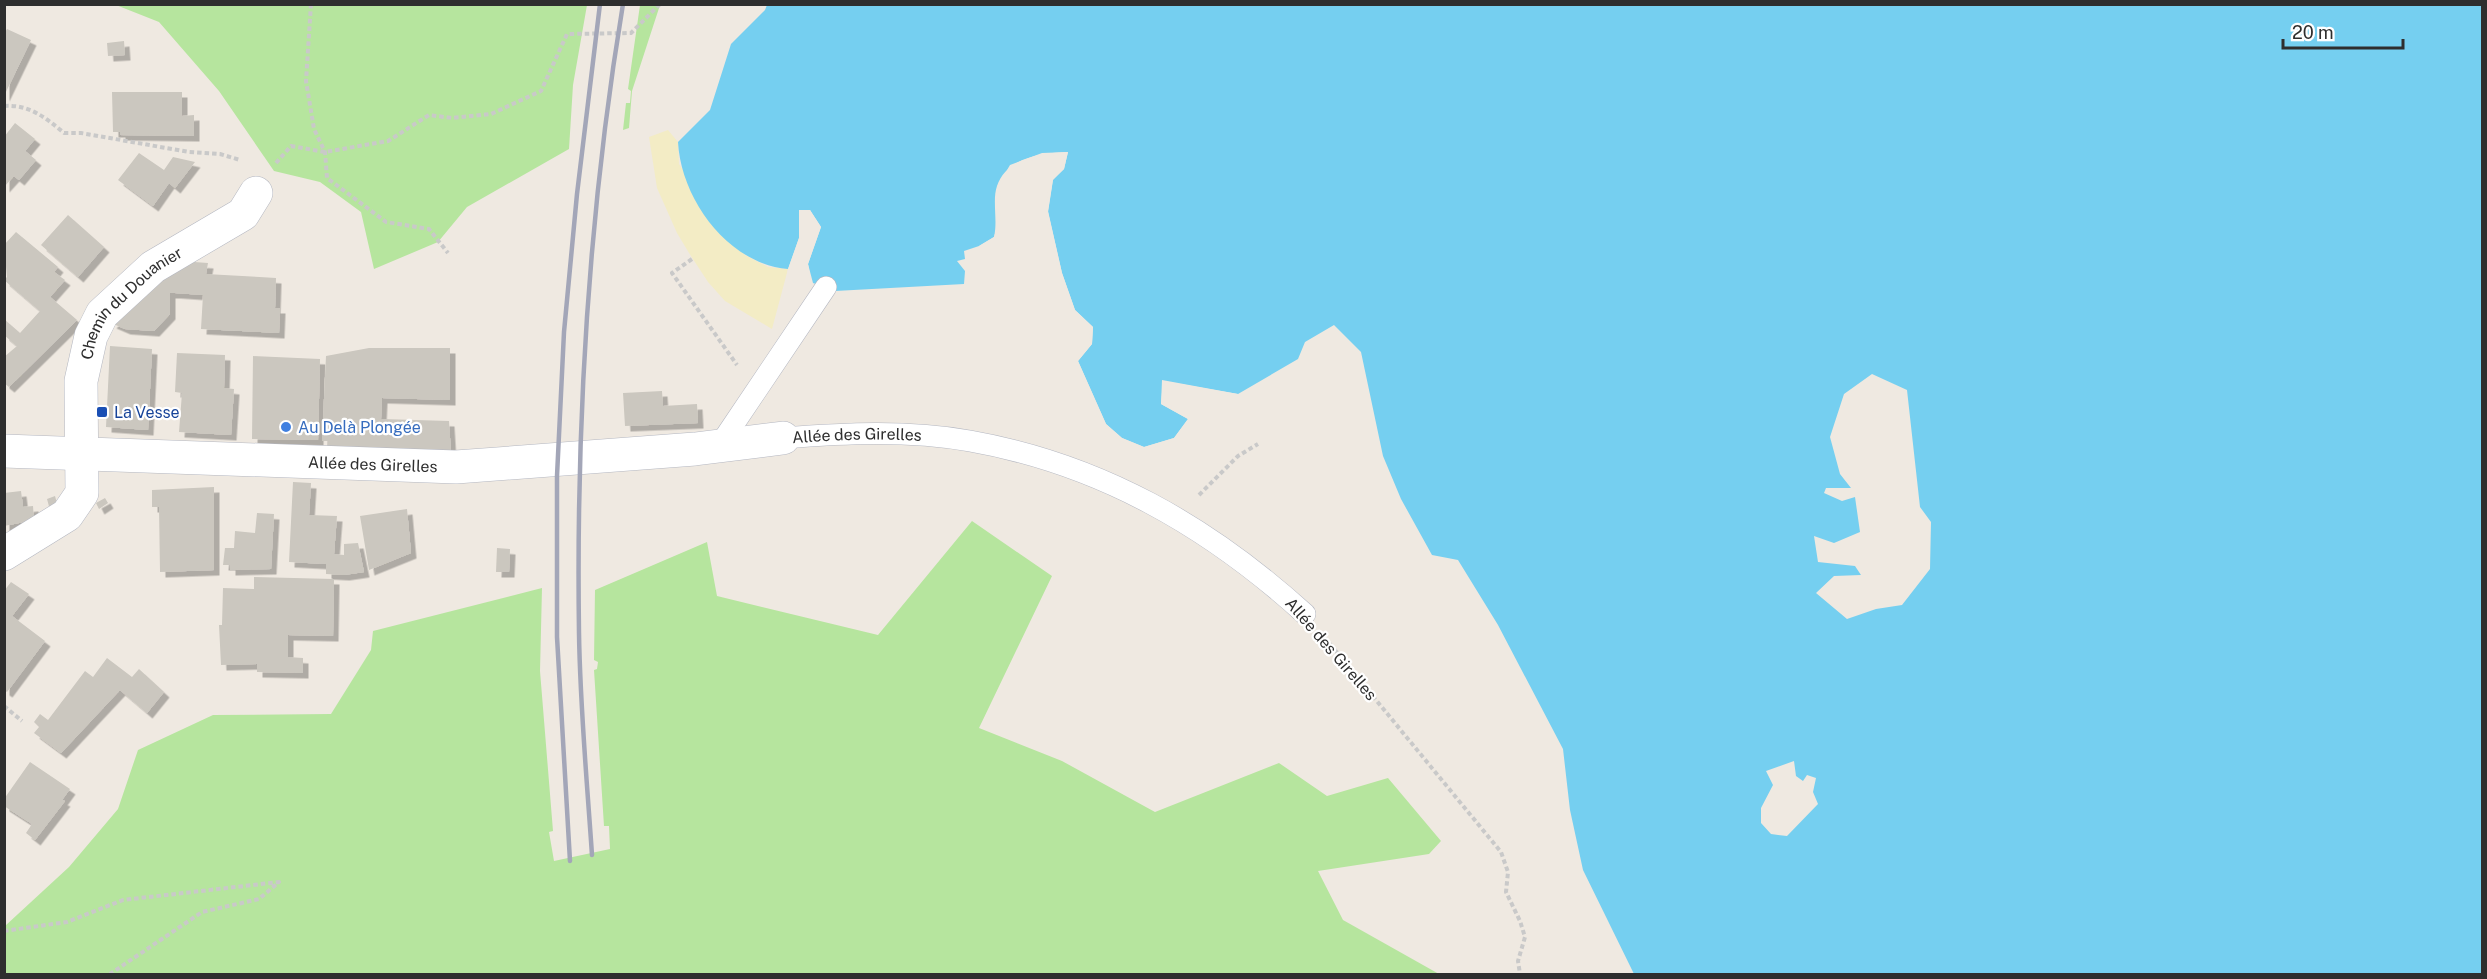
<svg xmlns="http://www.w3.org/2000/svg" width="2487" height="979" font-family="'Public Sans',sans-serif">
  <defs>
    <filter id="shadow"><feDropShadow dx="5.5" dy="5.5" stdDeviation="0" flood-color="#0004"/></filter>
  </defs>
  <rect width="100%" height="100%" fill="#efe9e1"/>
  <!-- green -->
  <path fill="#b6e59e" d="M50,5h537l-14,80 -4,64 -102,58 -29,35 -64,27 -13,-57 -41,-30 -46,-11 -55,-80 -60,-69 -43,-17z
    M640,5h20l-28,86 -3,37 -6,2 3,-27h4l1,-12 -3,-2z
    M972,521l80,55 -73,152 83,33 93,51 124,-49 48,33 61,-18 53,63 -12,13 -111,17 25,49 96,54h-1434v-48l64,-59 49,-58 20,-59 75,-35 118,-1 40,-64 2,-19 169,-43 -2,83 13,160 -4,1 5,29 56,-12 -1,-23h-5l-10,-156 3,-1 1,-7 -4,-2 1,-70 112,-48 10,54 161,39z"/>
  <!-- sand -->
  <path fill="#f3ecc5" d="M668,130l10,12 1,22 66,91 23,12 20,2 -16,60 -47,-28 -17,-19 -19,-29 -12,-20 -20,-45 -8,-51z"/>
  <!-- water -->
  <path fill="#75cff0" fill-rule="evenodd" d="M767,5h1715v969h-848l-51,-104 -13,-60 -7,-61 -65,-124 -40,-65 -26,-5 -31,-56 -18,-43 -22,-104 -27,-27 -29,17 -7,17 -60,35 -75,-13 -2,23 27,15 -14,19 -30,9 -22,-9 -16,-14 -28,-63 14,-17 1,-17 -18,-17 -13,-37 -14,-62 5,-32 11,-10 4,-17c-26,1 -61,5 -71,34 -5,14 1,35 -3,51l-15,9 -15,5 1,8 -8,2 8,10 -1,13 -129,7 -22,-8 -5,-19 13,-37 -11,-17h-11v28l-11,31c-60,-5 -107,-70 -110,-127l32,-32 21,-66 34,-34zM1872,374l35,16 13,117 11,15 -1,47 -28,36 -26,4 -29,10 -31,-26 18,-17 27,-1 -6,-9 -37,-4 -4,-26 20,7 26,-11 -5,-35 -13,4 -18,-8 2,-5h25l-11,-14 -10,-37 14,-43zM1794,761l2,15 7,5 4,-6 9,3 -3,14 5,12 -31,32 -16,-2 -10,-11v-15l12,-23 -7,-14z"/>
  <!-- pier -->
  <path fill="#efe9e1" d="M1068,152l-4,17 -11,11 -5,32 14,61 13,37 18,17 -1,17 -14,17 28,63 16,14 22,9 30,-9 14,-19 -27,-15 1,-24 76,14v3l-73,-13 -1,18 26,14 1,4 -17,21 -29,9 -25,-9 -17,-15 -28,-64 14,-19 1,-14 -18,-18 -13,-38 -14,-61 5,-34 12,-10 3,-13 -22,1 -31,12 -12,20 1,36 -4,14 -18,11v-3l15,-9 4,-13 -1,-37 13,-22 32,-12z
    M799,210h11l11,17 -13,37 4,21 -7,-21 13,-36 -10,-15h-6v25l-11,32 -4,2 12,-34z"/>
  <!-- building -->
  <path fill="#cbc7bf" filter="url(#shadow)" d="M7,29l24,11 -27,56v-62z
    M124,41l1,14 -17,1 -1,-13z
    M112,92h70v24l12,-1v21l-74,-1v-3h-7z
    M15,123l20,16 -10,12 11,9 -17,20 -5,-4 -10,11v-50z
    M139,153l25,17 9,-13 22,5 -20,26 -6,-5 -16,23 -35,-26z
    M68,215l36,32 -26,30 -37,-32z
    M16,232l42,35 -4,5 11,8 -15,17 27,23 -68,67 -5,-4v-26l13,-11 -13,-11v-16l16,14 20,-22 -36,-31 3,-3 -3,-32z
    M194,262l14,1 -2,11 70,4 -1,30h5l-1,25 -78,-4 2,-34 -28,-2h-5v21l-16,17 -29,-2 -14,-6 46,-49z
    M110,346l42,3 -4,81 -42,-3z
    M369,348h81v52l-68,-2 -1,21 68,2 2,33 -123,-7v-6h-6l4,-85z
    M177,353l48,2 -1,33 10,1 -3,46 -52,-3 3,-39 -7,-1z
    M253,356l67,3 -2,81 -66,-1z
    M662,391l1,15 34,-2 1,19 -73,3 -2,-33z
    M293,482l18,1 -2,32 28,1 -3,38 10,1v-11l14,-1 6,29 -20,3 -18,-1v-10l-37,-2z
    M214,487v83l-54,2 -1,-65h-7v-17z
    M21,491l2,16 10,-1 1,14 -30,6v-33z
    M55,496l3,11 -8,3 -3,-11z
    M105,498l3,5 -9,6 -3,-6z
    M407,509l4,44 -42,17 -9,-54z
    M257,513l17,1 -3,55 -41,1v-5h-7l2,-17h9l1,-17 20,2z
    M497,548l13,1 -1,23h-13z
    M254,577l80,2 -1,57 -45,-1v22l15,1v15l-46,-1v-8l-36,1 -2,-40h3l1,-37 31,1z
    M11,582l18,12 -17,22 33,25 -38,51 -3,-2v-99z
    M107,658l25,19 7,-8 25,23 -17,21 -27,-23 -59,63 -27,-20 5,-6 -5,-5 6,-8 8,6 37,-49 8,6z
    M30,762l40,27 -8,11 3,1 -30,39 -9,-7 6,-9 -28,-18v-7z"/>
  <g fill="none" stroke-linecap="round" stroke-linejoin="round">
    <!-- lane casing -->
    <g stroke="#b4b7c1" stroke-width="22">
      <g id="lane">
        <path id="s1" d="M783,438c62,-5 126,-8 187,3 130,23 238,85 335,173"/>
        <path d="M719,446l107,-159"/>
      </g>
    </g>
    <!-- street casing -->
    <g stroke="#b4b7c1" stroke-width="34">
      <g id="street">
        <path id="s2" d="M4,451l452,16 239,-18 88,-11"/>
        <path id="s3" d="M4,554l63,-39 15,-22 -1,-112 10,-45 11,-22 51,-47 90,-53 13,-21"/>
      </g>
    </g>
    <!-- path -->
    <path stroke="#c9c9c9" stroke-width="4" stroke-dasharray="4.5 3" stroke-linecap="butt" d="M311,4l-5,77 8,48 11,23 2,26 59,44 43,7 19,24
      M4,106c25,-2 42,12 60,27h17l108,19 31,2 20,6
      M276,163l15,-17 34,6 63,-11 41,-26 23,3 39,-4 50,-23 26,-57 64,-1 29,-29
      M692,259l-20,14 65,92
      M1199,495l39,-39 20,-12
      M1325,638l176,214 7,20 -2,20 14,29 5,16 -7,24 2,13
      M4,706l18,15
      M4,931l63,-9 56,-22 156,-18 -20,17 -57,13 -92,62"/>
    <!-- lane -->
    <use href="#lane" stroke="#fff" stroke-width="21"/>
    <!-- street -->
    <use href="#street" stroke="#fff" stroke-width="33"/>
    <!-- rail -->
    <path stroke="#a3a6b8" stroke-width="4.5" d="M592,855c-5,-74 -12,-148 -13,-222 -3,-207 10,-424 44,-629
      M570,861l-13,-224v-161l7,-144 13,-138 23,-190"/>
  </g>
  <!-- markers -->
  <rect fill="#1a4fb4" stroke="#fff" stroke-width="2" x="96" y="406" width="12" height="12" rx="3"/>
  <circle fill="#3f7fe0" stroke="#fff" stroke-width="2" cx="286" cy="427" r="6"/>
  <g text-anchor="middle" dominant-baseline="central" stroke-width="4.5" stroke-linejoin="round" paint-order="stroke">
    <!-- street labels -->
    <g font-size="16" fill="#2e2e2e" stroke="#fff">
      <text stroke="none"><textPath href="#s3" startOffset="310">Chemin du Douanier</textPath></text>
      <text stroke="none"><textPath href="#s1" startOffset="74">Allée des Girelles</textPath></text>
      <text stroke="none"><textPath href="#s2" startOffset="369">Allée des Girelles</textPath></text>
      <text transform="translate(1331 649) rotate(49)">Allée des Girelles</text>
    </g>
    <!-- transit labels -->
    <g font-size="16" fill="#164399" stroke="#fff" text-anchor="start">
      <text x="114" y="412">La Vesse</text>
    </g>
    <!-- shop labels -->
    <g font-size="16" fill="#366cbe" stroke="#fff" text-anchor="start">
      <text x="298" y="427">Au Delà Plongée</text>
    </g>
  </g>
  <!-- border -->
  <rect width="2487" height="979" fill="none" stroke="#2e2e2e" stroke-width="12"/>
  <!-- scale -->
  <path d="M2283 39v9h120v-9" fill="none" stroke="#2e2e2e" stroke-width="3"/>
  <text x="2292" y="39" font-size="18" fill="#2e2e2e" stroke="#ffffff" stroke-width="4.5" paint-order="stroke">20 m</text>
</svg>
